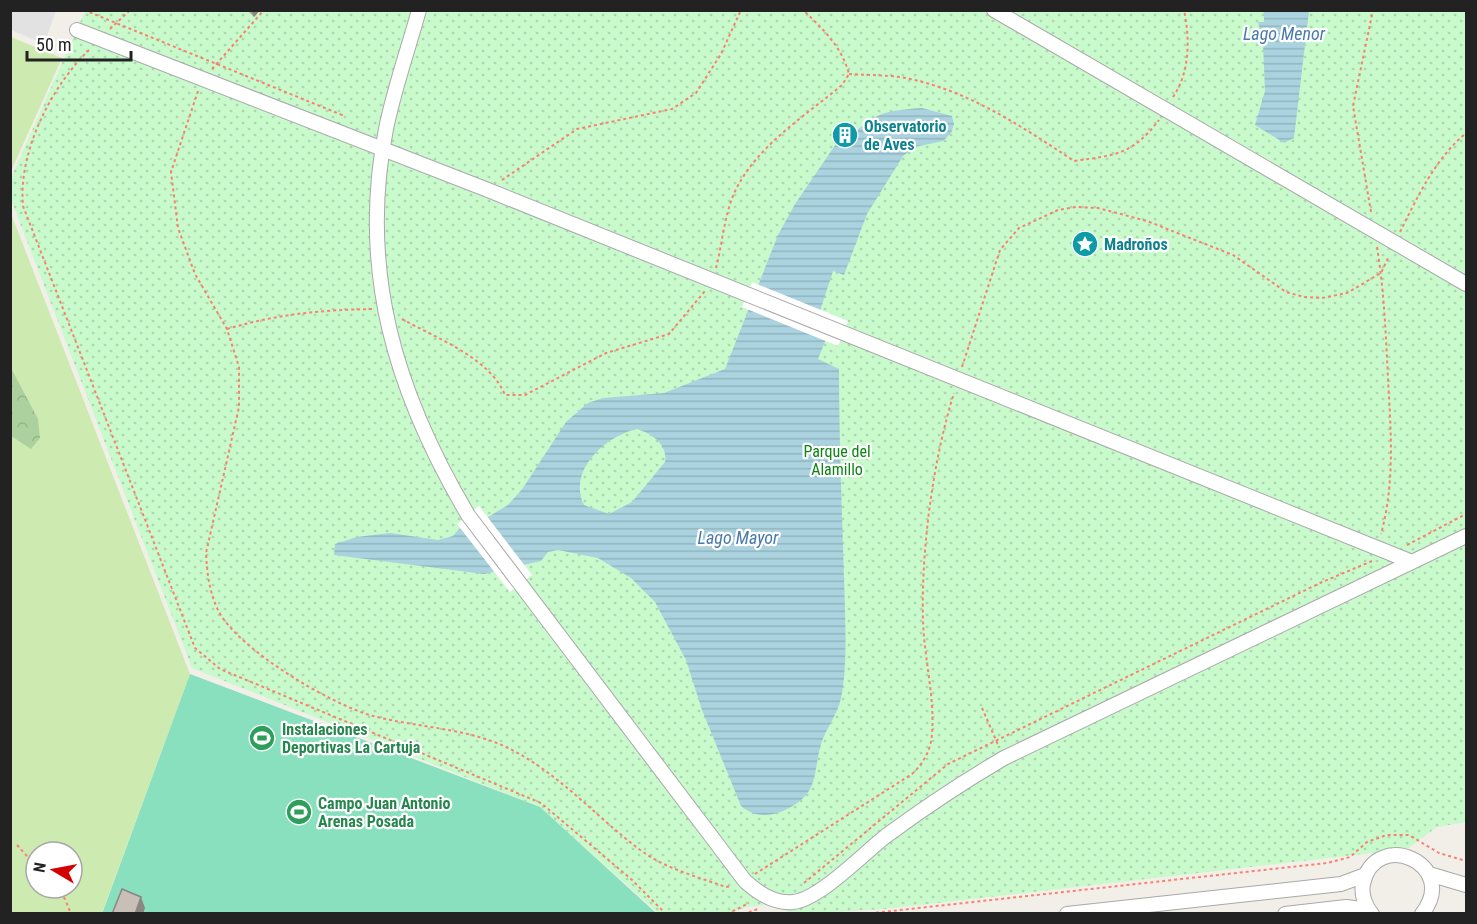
<svg xmlns="http://www.w3.org/2000/svg" width="1477" height="924" font-family="'Roboto Condensed',sans-serif">
  <defs>
    <pattern id="forest-crowns" width="20" height="18" patternUnits="userSpaceOnUse" patternTransform="scale(1.5)"><rect width="20" height="18" fill="#add19e"/><path d="M2 6a3 3 0 1 1 6 0M12 15a3 3 0 1 1 6 0" fill="none" stroke="#95b388"/></pattern>
    <pattern id="park-dots" width="8" height="8" patternUnits="userSpaceOnUse" patternTransform="scale(1.5)"><rect width="8" height="8" fill="#c8facc"/><path d="M2 2h.1M6 6h.1" fill="none" stroke="#acd6af" stroke-width="1.8" stroke-linecap="round"/></pattern>
    <pattern id="water-rules" width="6" height="5" patternUnits="userSpaceOnUse" patternTransform="scale(1.5)"><rect width="6" height="5" fill="#aad3df"/><path d="M0 2.5h6" fill="none" stroke="#92b5bf"/></pattern>
  </defs>
  <rect width="100%" height="100%" fill="#f2efe9"/>
  <!-- grass -->
  <path fill="#cdebb0" fill-rule="evenodd" d="M11,37l51,21 -51,113z
    M10,211l180,463 -88,239h-91zM36,852h36v36h-36z"/>
  <!-- forest -->
  <path fill="url(#forest-crowns)" d="M10,366l28,53 2,19 -9,11 -20,-13z"/>
  <!-- park -->
  <path fill="url(#park-dots)" d="M85,11h1381v811l-29,5 -30,22 -522,60 -87,5 -34,-9 -18,2 -14,6h-74l-118,-106 -348,-139 -181,-468v-22z"/>
  <!-- pitch -->
  <path fill="#88e0be" d="M190,674l350,133 116,106 -554,1z"/>
  <!-- parking -->
  <path fill="#e2e2e2" d="M10,11h46l-12,33 -33,-14z"/>
  <!-- water -->
  <path fill="url(#water-rules)" fill-rule="evenodd" d="M1261,11h48l-15,127 -10,5 -29,-18 10,-34 -2,-49 -5,-20h6v-9z
    M922,108l30,8 2,8 -3,9 -8,8 -28,6 -12,9 -36,58 -23,61 -11,-4 -13,40 15,6 -17,42 21,10c0,70 3,140 5,210 1,33 4,88 -3,119 -3,16 -15,30 -20,46 -9,33 -1,50 -38,67 -15,6 -29,6 -42,-5l-39,-96 -16,-50 -31,-58 -24,-24 -33,-20 -40,-8 -10,2 -7,9 -57,13 -150,-19 1,-11 22,-7 33,-4 48,7 15,-4 6,-7 29,-12 20,-12 15,-17 43,-66 22,-19 15,-5 61,-5 61,-24 53,-134 17,-31 45,-66 4,4c30,-27 33,-31 78,-34zM637,429c15,5 31,15 28,33l-33,40 -23,12 -25,-9c-17,-34 21,-69 53,-76z"/>
  <!-- pier -->
  <path fill="#fff" d="M752,282l96,39 -10,25 -96,-39z
    M479,506l53,69 -22,17 -53,-68z"/>
  <g fill="none" stroke-linecap="round" stroke-linejoin="round">
    <!-- minor casing -->
    <g stroke="#a9a9a9" stroke-width="16">
      <path id="minor" d="M419,10c-11,40 -25,79 -33,119 -28,142 10,264 82,386l277,366c12,11 30,23 48,21 26,-2 71,-49 93,-66 38,-28 77,-54 118,-78l462,-222
        M994,10l472,274
        M77,30l411,160 924,372
        M1429,874l37,11
        M1067,914l274,-30 24,-9
        M1285,914l61,-7 23,3
        M1372,914c-7,-8 -11,-20 -9,-30 12,-57 98,-20 59,30"/>
    </g>
    <!-- path -->
    <path stroke="#fa8072" stroke-width="2" stroke-dasharray="3 3" stroke-linecap="butt" d="M84,10l258,105 -1,3
      M110,29l20,-19
      M89,50c-38,37 -71,102 -66,156l172,442 25,21 321,134 90,76 35,35
      M212,69l52,-59
      M849,74c17,1 34,1 51,3 65,11 121,49 174,84 42,-6 58,-6 85,-41
      M198,91l-27,81 7,56 17,46 32,55 12,38v40l-33,146c1,20 3,38 12,57 19,39 114,95 155,106 46,12 99,12 141,35 49,26 84,68 129,101 24,17 55,25 83,35l6,-1
      M1173,97c17,-25 17,-58 11,-87
      M502,180l75,-51 95,-20 24,-16 25,-39 20,-44
      M1371,212l-18,-106 20,-96
      M1400,232c18,-36 35,-73 66,-99
      M1377,247c7,44 9,88 11,133 3,52 7,102 -7,154
      M716,268c6,-23 8,-50 17,-72 20,-48 71,-79 109,-111l7,-11c-7,-27 -26,-45 -46,-64
      M402,319c34,19 88,39 103,76h20l81,-42 63,-19 36,-43
      M227,329c51,-15 93,-19 145,-20
      M962,367l38,-117 19,-22 39,-18 18,-3 22,1 49,13 86,34 53,37 18,5 18,1 25,-5 34,-20 8,-17
      M1407,545l59,-31
      M982,708l17,39
      M17,845l19,21
      M755,874l157,-100c11,-10 19,-24 20,-40 3,-37 -8,-76 -9,-114 -2,-70 10,-160 31,-227
      M804,883l144,-119 372,-181 52,-22
      M56,888l9,11 6,15
      M727,914l22,-11
      M743,914l15,-5
      M864,914l463,-51 23,-6 17,-15 20,-7h22l30,18 27,8"/>
    <!-- minor -->
    <use href="#minor" stroke="#fff" stroke-width="14"/>
  </g>
  <!-- wall -->
  <path fill="#aba49e" d="M247,10h13l-6,7z"/>
  <!-- shaded-wall -->
  <path fill="#8b8681" d="M253,10h7l-6,7 -2,-5z
    M141,897l4,11 -2,6h-8z"/>
  <!-- building -->
  <path fill="#c7bfb8" stroke="#8b8681" stroke-width="1.5" d="M122,889l19,8 -6,17h-23z"/>
  <!-- icons -->
  <defs>
    <g id="building-disc" transform="scale(1.35)"><circle r="9.5" fill="#0f9aa8" stroke="#fff"/><path d="M-4-6H4V6H1V3H-1V6H-4ZM-2.5-4.3h1.7v1.8h-1.7ZM.8-4.3h1.7v1.8H.8ZM-2.5-1h1.7V.8h-1.7ZM.8-1h1.7V.8H.8Z" fill="#fff"/></g>
    <g id="sight-disc" transform="scale(1.35)"><circle r="9.5" fill="#0f9aa8" stroke="#fff"/><path d="M0-6L1.8-2.2L6-1.7L2.9 1.2L3.7 5.4L0 3.3L-3.7 5.4L-2.9 1.2L-6-1.7L-1.8-2.2Z" fill="#fff"/></g>
    <g id="stadium-disc" transform="scale(1.35)"><circle r="9.5" fill="#2e9e5b" stroke="#fff"/><path d="M0-5a6.5 5 0 1 0 0 10a6.5 5 0 1 0 0-10ZM-3.5-1.8h7v3.6h-7Z" fill="#fff"/></g>
  </defs>
  <g fill-rule="evenodd">
    <use href="#building-disc" x="845" y="135"/>
    <use href="#sight-disc" x="1085" y="244"/>
    <use href="#stadium-disc" x="262" y="738"/>
    <use href="#stadium-disc" x="299" y="812"/>
  </g>
  <g text-anchor="middle" dominant-baseline="central" stroke-width="4.5" stroke-linejoin="round" paint-order="stroke">
    <!-- culture labels -->
    <g font-size="16" font-weight="bold" fill="#0d838f" stroke="#fff" text-anchor="start">
      <text x="864" y="126">Observatorio<tspan x="864" dy="18">de Aves</tspan></text>
      <text x="1104" y="244">Madroños</text>
    </g>
    <!-- park labels -->
    <g font-size="16" fill="#0c8416" stroke="#fff">
      <text x="837" y="451">Parque del<tspan x="837" dy="18">Alamillo</tspan></text>
    </g>
    <!-- leisure labels -->
    <g font-size="16" font-weight="bold" fill="#27864d" stroke="#fff" text-anchor="start">
      <text x="282" y="729">Instalaciones<tspan x="282" dy="18">Deportivas La Cartuja</tspan></text>
      <text x="318" y="803">Campo Juan Antonio<tspan x="318" dy="18">Arenas Posada</tspan></text>
    </g>
    <!-- water labels -->
    <g font-size="18" font-style="italic" fill="#4a7aab" stroke="#fff">
      <text x="1284" y="33">Lago Menor</text>
      <text x="738" y="537">Lago Mayor</text>
    </g>
  </g>
  <!-- border -->
  <rect width="1477" height="924" fill="none" stroke="#222222" stroke-width="24"/>
  <!-- north arrow -->
  <g transform="translate(54 870) rotate(280)"><circle r="28" fill="#ffffff" stroke="#a7a7a7" stroke-width="1.5"/>
  <path d="M0-4.5L10 22L0 15L-10 22Z" fill="#d40000"/>
  <text y="-9" font-size="16" font-weight="bold" text-anchor="middle" fill="#222222">N</text>
  </g>
  <!-- scale -->
  <path d="M27 51v9h104v-9" fill="none" stroke="#222222" stroke-width="3"/>
  <text x="36" y="51" font-size="18" fill="#222222" stroke="#ffffff" stroke-width="4.5" paint-order="stroke">50 m</text>
</svg>
